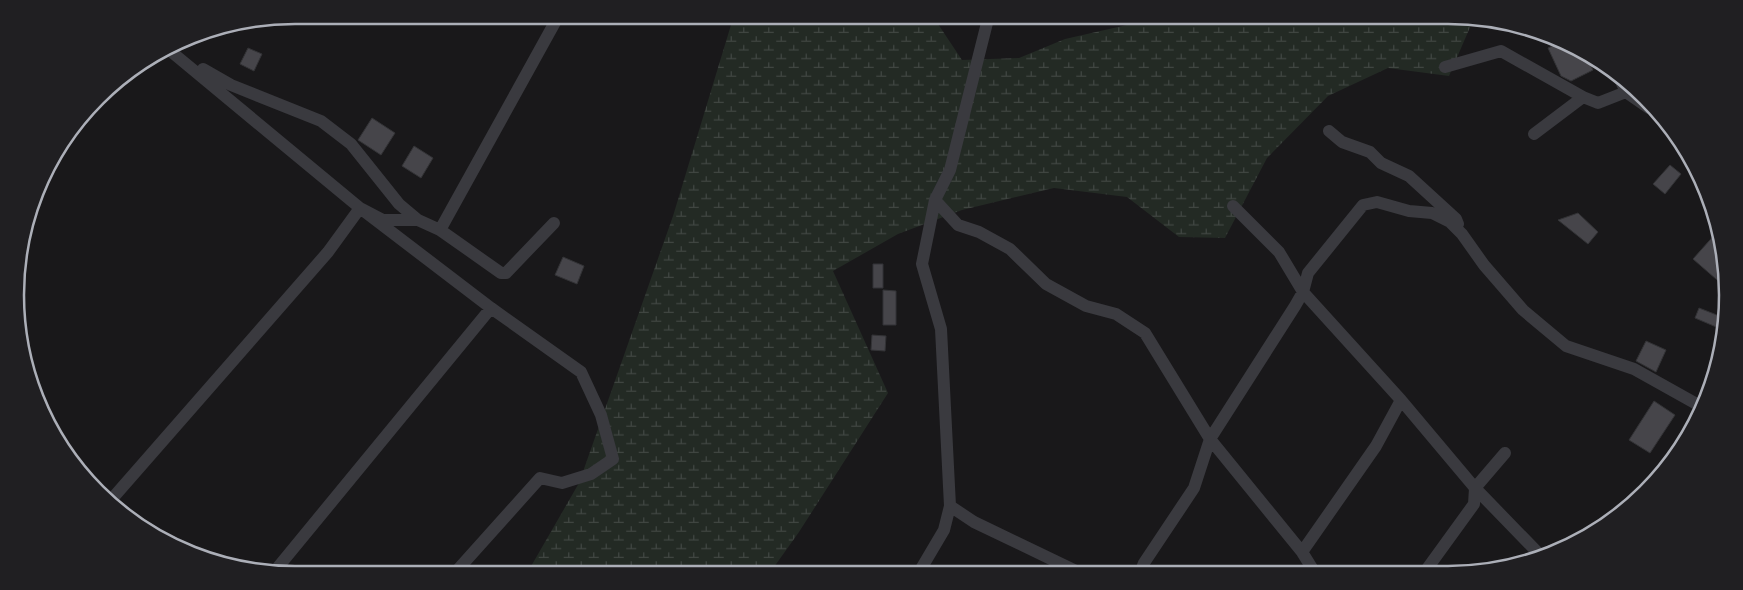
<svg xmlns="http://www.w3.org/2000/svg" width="1743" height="590" font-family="'Fira Sans',sans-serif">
  <defs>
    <pattern id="wetland-marsh" width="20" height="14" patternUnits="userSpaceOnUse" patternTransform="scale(1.25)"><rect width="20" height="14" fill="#232a24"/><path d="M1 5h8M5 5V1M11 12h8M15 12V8" fill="none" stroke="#404642"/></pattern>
  </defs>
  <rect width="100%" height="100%" fill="#19181a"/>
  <!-- wetland -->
  <path fill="url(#wetland-marsh)" d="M734,15h198l30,45 57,-2 46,-19 106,-24h277l26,3 -25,58 -61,-8 -60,28 -61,62 -42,80 -46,-1 -52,-40 -73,-9 -92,22 -64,24 -65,37 55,122 -89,139 -30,42 -243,1 53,-92 94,-267z"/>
  <!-- building -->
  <path fill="#46454a" stroke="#333336" d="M1559,43l27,14 7,13 -22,11 -10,-5 -13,-28z
    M248,48l14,6 -8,17 -14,-7z
    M372,118l23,15 -14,22 -23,-15z
    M414,146l19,12 -12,20 -19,-12z
    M1670,165l11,9 -16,20 -12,-10z
    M1578,213l20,19 -10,12 -30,-24z
    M1717,232l9,26 -2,28 -31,-27z
    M563,257l21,9 -7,18 -22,-9z
    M873,264h10v24h-10z
    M883,290l13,1v34h-13z
    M1699,308l23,9 -1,12 -26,-11z
    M872,335l14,1 -1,15 -14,-1z
    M1646,341l20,9 -10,22 -20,-11z
    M1654,401l21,14 -25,38 -21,-13z"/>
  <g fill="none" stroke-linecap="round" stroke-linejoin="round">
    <!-- minor -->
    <path stroke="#3a3a3f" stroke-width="12" d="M168,49l192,159 131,100 90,64 20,43 12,44 -22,15 -29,9 -22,-5 -87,97
      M1445,67l56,-16 82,46
      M203,69l28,16 90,36 30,23 48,60 19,16 22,10 61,43h5l48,-50
      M1611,69l9,10 6,13
      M1329,131l13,11 28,10 11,11 28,13 47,43 2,5
      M1534,134l49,-37 15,6 28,-11 23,16
      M935,200l23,25 21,7 31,17 36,35 40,22 30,8 29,19 65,106 92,113 13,21
      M1233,206l46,46 24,40 98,108 74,88 66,68
      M440,230l119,-215
      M111,500l217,-248 32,-44 23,12h35
      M950,506l24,16 106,51
      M1302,552l74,-106 25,-46
      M274,572l217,-264
      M1140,573l4,-10 50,-75 16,-49 85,-133 8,-14 5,-19 55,-68 14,-3 32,9 23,2 18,9 12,12 22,31 39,45 43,36 68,23 68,38
      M1424,573l50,-69 1,-16 30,-35
      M918,574l26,-44 6,-24 -9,-177 -19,-65 13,-64 15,-30 39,-155"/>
  </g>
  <!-- crop -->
  <path d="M0 0H1743V590H0ZM295 24H1448A271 271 0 0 1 1719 295V295A271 271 0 0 1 1448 566H295A271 271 0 0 1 24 295V295A271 271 0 0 1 295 24Z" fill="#201f22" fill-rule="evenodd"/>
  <path fill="none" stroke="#acafb8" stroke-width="2.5" d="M295 24H1448A271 271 0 0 1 1719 295V295A271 271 0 0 1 1448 566H295A271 271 0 0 1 24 295V295A271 271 0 0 1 295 24Z"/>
</svg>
